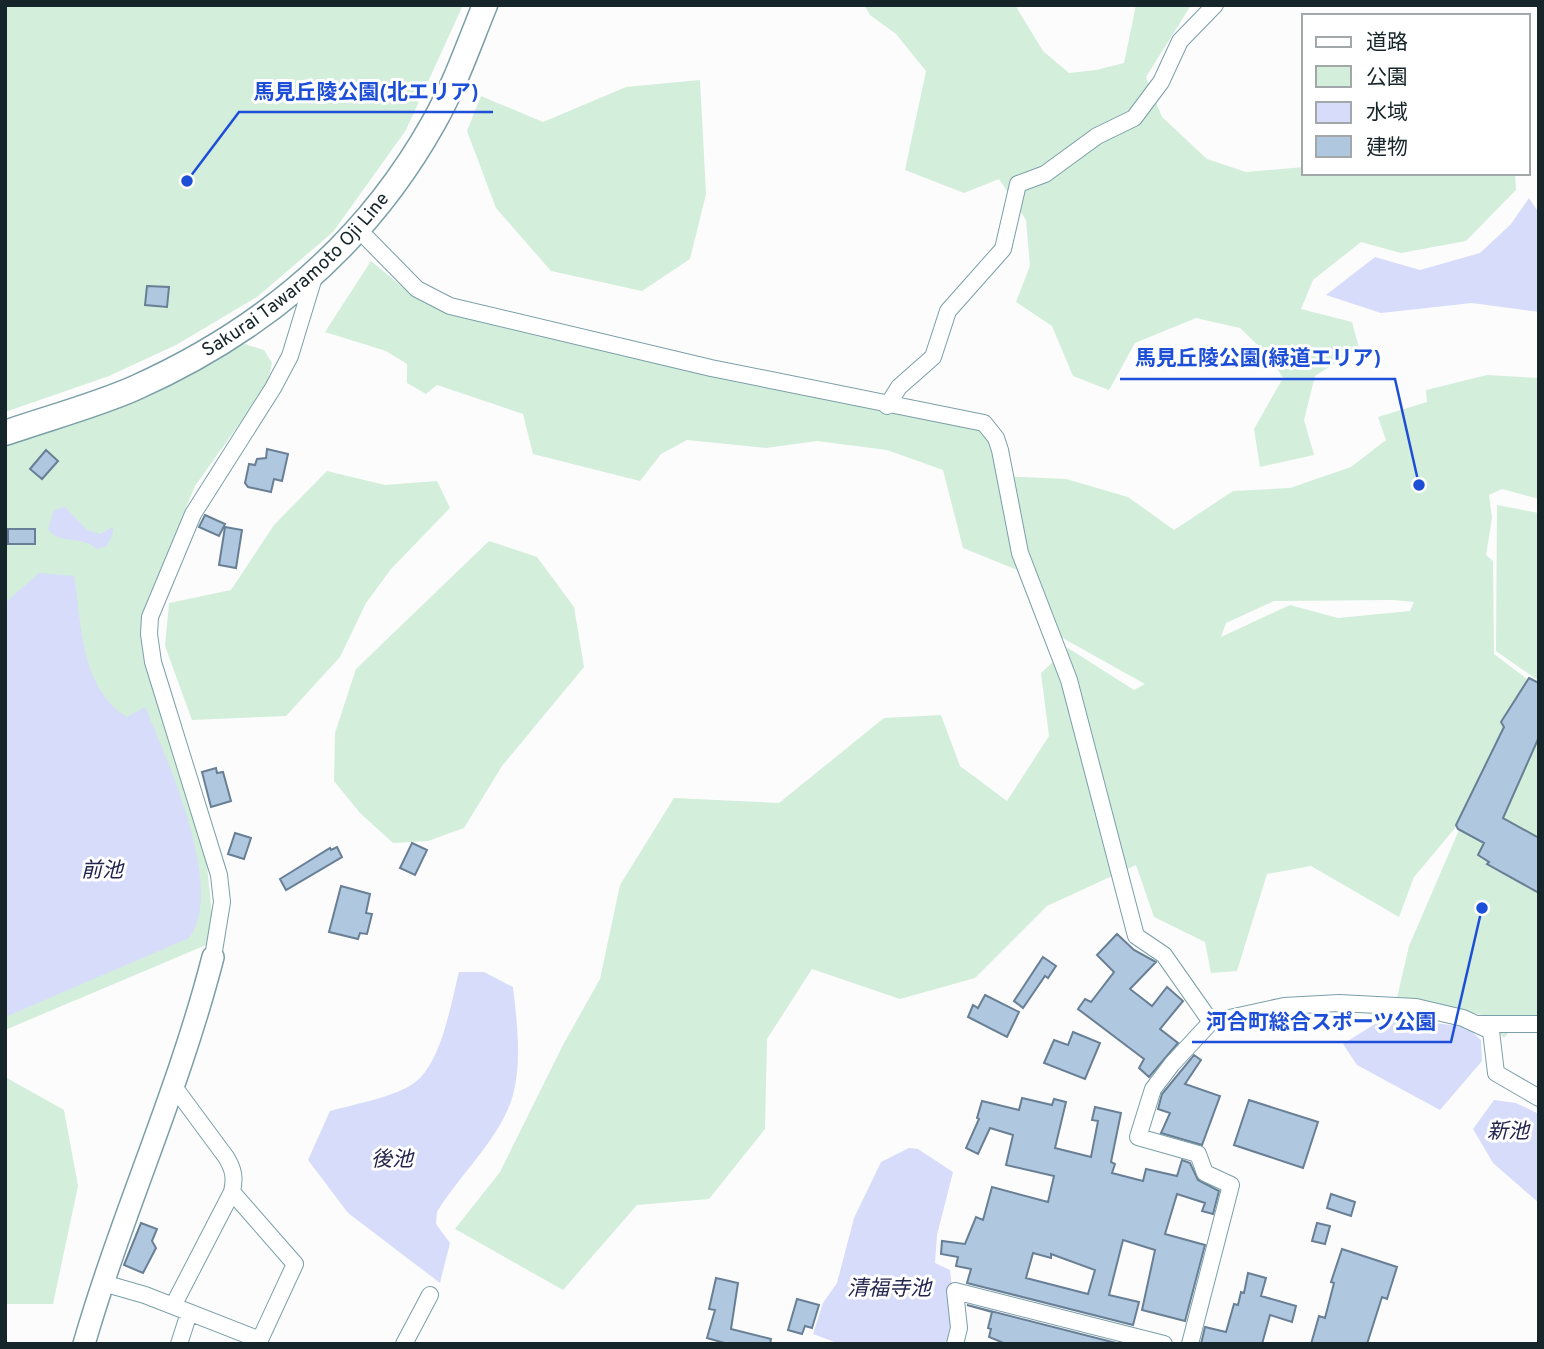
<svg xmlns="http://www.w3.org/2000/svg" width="1544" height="1349" font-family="Overpass,'Noto Sans JP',sans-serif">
  <rect width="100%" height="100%" fill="#fcfcfc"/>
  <!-- green -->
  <path fill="#d3eedb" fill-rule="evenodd" d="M5,5h458l-57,125 -73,102 -76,65 -81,48 -67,31 -104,36z
    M864,5h151l28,46 26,22 27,-3 28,-7 12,-58h55l-45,72 16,40 45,42 39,13 58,-5v6h211l1,17 -50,51 -65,12 -40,-11 -48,38 -12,29 51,13 7,26 -44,28 -11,44 10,35 -54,12 -6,-38 29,-51 -14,-22 -29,-28 -44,-10 -61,25 -26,47 -36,-14 -21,-50 -36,-24 14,-36 -4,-46 -27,-41 -35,14 -59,-23 21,-99 -30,-37 -26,-19z
    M700,80l6,114 -16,65 -48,32 -91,-20 -55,-63 -29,-77 14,-35 62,26 83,-35z
    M371,261l41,34 29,14 540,119 11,12 9,36 65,3 62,18 46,33 59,-39 57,-3 61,-21 35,-27 -8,-23 49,-15 -1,-12 61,-15 52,3v121l-37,-10 -13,6 3,23 -6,37 7,6 1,93 45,34v172l-73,-45 -52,62 -15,40 -88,-51 -44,8 -30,97 -26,2 -6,-31 -51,-25 -18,-52 -89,41 -72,72 -75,21 -88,-30 -45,70 -2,90 -56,70 -72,6 -74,85 -108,-61 45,-57 63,-127 37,-66 20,-94 54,-87 105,5 105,-85 57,-3 19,51 47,35 42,-65 -8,-63 27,-25 66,42 11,-6 -86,-48 -22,-58 -74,-30 -20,-78 -56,-20 -70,-9 -51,7 -79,-8 -26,14 -21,27 -107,-27 -10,-40 -86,-29 -11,9 -19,-11v-19l-21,-13 -61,-19zM1393,600l21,2 -4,9 -72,7 -48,-13 -69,32 5,-14 48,-22z
    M244,344l20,6 8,13 -5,22 -72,101 -52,125 -2,28 65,216 6,61 -6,29 -201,85v-585l130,-44z
    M327,471l58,14 52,-4 13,27 -59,61 -25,34 -26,54 -54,59 -94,4 -27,-74 4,-43 62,-13 43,-65z
    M1497,505l42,8v168l-43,-30z
    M489,541l48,16 37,50 10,60 -82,99 -38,62 -36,13 -35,2 -33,-30 -26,-32 1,-48 21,-64z
    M1479,829l60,41v162l-29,-1 -6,7 -21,-23 -86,-17 12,-52 50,-116z
    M5,1077l59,33 14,76 -25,118h-48z"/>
  <!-- water -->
  <path fill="#d7dcfb" d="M1529,198l10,15v99l-67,-9 -91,10 -55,-18 49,-38 45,13 60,-17 31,-29z
    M65,507l22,23 13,4 13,-7v6l-6,13 -10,3c-17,-15 -36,-3 -49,-20l6,-19z
    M39,573l35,3c8,49 6,112 53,141l18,-10c22,52 81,182 44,231l-184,79v-414z
    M459,972h25l29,15c4,35 9,74 0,108 -12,43 -53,79 -76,117l-1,12 14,19 -10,40 -92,-70 -40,-53 22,-49c24,-7 73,-15 90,-33 23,-24 31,-75 39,-106z
    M1386,1017l81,10 14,13 1,21 -42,49 -83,-45 -14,-21z
    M1494,1100l22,3 23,11v89l-46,-40 -20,-34z
    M909,1148l9,1 35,23 -16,63 -2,28 15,7 2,18 -2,50 -8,6h-102l-27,-10 10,-31 14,-20 17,-65 27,-56z"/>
  <!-- building -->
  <path fill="#afc8e0" stroke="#687f95" stroke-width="2" fill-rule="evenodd" d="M147,286l22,1 -2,20 -22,-2z
    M267,449l21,5 -6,27 -8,-2 -3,13 -23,-5 -3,-4 4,-19 6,1 2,-6 9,-1z
    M46,450l12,11 -16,18 -12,-10z
    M205,515l20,9 -6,12 -20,-9z
    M225,527l17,3 -6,38 -17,-3z
    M8,529h27v15h-27z
    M1529,678l10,5v54l-36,81 36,20v55l-52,-29 2,-2 -11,-7 6,-12 -26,-14 -2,-4 48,-98 -3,-5z
    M216,768l1,5 6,-1 8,29 -20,6 -9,-35z
    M235,833l16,5 -7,21 -16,-5z
    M412,843l15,7 -12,25 -15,-7z
    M337,847l5,10 -56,33 -6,-11 50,-31 1,2z
    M341,886l29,8 -4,19 6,1 -5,20 -7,-1 -2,6 -29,-7z
    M1117,934l17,16 22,12 -26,27 22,17 15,-19 16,14 -23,28 18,14 -29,34 -10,-9 5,-9 -66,-50 7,-10 6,3 23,-30 -17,-17z
    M1043,957l13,9 -8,12 -3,-2 -22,32 -9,-7z
    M985,995l34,17 -12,25 -39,-20 5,-12 5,3z
    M1073,1032l27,11 -15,36 -41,-16 10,-23 14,5z
    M1194,1055l7,5 -16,24 35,12 -18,49 -41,-12 9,-20 -12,-4 4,-15z
    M1022,1098l30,7 2,-6 12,3 -11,46 36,9 7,-36 -6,-1 3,-13 26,6 -10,49 4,2 -3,9 31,8 3,-12 31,7 5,-16 8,3 8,17 21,11 -6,23 -11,-3 3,-8 -28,-9 -12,40 40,11 -20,76 -43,-11 13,-60 -32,-10 -14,55 30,7 -6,23 -166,-42 4,-14 -15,-3 2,-9 -17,-3 1,-13 23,3 11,-27 7,3 9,-33 56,15 6,-26 -48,-11 7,-30 -23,-7 -12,26 -12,-6 13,-29 -2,-1 5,-17 37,9zM1033,1253l18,5v-4l44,16 -7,24 -62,-16z
    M1249,1100l69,22 -15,46 -69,-23z
    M1331,1194l24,8 -4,14 -24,-8z
    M141,1223l16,6 -5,12 4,7 -13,25 -19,-8z
    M1317,1223l13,3 -5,18 -13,-3z
    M1342,1249l55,18 -10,32 -5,-2 -15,47h-56l8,-28 6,2 9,-35 -3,-1z
    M1248,1273l18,5 -5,18 35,10 -4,16 -22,-7 -8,29h-61l4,-17 21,5 8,-28 4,1 3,-13 3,1z
    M716,1278l22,5 -7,46 40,10 -1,5h-42l-21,-6 8,-28 -6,-1z
    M797,1299l22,6 -7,23 -7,-2 -3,8 -14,-4z
    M967,1305l153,39h-114l-17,-7 2,-8 -3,-1 4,-16z"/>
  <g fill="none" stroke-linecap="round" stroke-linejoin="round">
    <!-- street casing -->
    <g stroke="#7a9fa9" stroke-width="18">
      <path id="street" d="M359,230l58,59 33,17 261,62 273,55 12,15 4,12 20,103 49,127 67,256 28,19 47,67
        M887,406l12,-19 34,-30 15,-46 55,-62 15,-65 27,-10 52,-38 37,-18 27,-36 19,-41 35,-36
        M213,957l9,-55 -3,-27 -66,-213 -4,-28 1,-17 43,-103 80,-126 17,-32 25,-82
        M1478,1024h61
        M232,1192l63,72 -37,80
        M103,1283l42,12 115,45
        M173,1306l59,-114c3,-14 2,-22 -6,-35l-51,-69
        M179,1344l10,-31
        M404,1344l26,-49
        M955,1344l4,-16 -4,-37 209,53
        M1190,1344l41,-159 -26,-12 -7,-19 -60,-17 15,-48 19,-25 39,-42 73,-16 55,-3 77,4 47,11 28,13 5,42 43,25"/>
    </g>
    <!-- secondary casing -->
    <g stroke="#7a9fa9" stroke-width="24">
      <path id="secondary" d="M84,1344c38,-131 95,-254 129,-387"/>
    </g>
    <!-- primary casing -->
    <g stroke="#7a9fa9" stroke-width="27">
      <g id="primary">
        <path id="s1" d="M5,433c43,-15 89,-27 130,-45 127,-57 231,-144 299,-266 21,-37 35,-78 51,-117"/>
      </g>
    </g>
    <!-- street -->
    <use href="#street" stroke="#fff" stroke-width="16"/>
    <!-- secondary -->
    <use href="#secondary" stroke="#fff" stroke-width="21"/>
    <!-- primary -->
    <use href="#primary" stroke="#fff" stroke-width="24"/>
  </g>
  <g text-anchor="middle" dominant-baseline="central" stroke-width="6" stroke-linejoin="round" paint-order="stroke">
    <!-- street labels -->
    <g font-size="19" fill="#162529" stroke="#fff">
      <text stroke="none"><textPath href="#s1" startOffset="336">Sakurai Tawaramoto Oji Line</textPath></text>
    </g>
    <!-- water labels -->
    <g font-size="21" font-style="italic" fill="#23254e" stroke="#fff">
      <text x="102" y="871">前池</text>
      <text x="1508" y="1132">新池</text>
      <text x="392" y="1160">後池</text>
      <text x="889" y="1289">清福寺池</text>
    </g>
  </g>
  <!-- callouts -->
  <path fill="none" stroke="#1d4ed8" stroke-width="2.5" d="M187 181L239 112H493M1419 485L1395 379H1120M1482 908L1451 1042H1192"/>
  <g fill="#1d4ed8" stroke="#fff" stroke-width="2.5">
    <circle cx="187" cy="181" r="7"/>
    <circle cx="1419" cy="485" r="7"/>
    <circle cx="1482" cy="908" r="7"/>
  </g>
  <g font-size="21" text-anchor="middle" font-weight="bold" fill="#1d4ed8" stroke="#fff" stroke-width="6" stroke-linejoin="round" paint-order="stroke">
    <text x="366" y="99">馬見丘陵公園(北エリア)</text>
    <text x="1258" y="365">馬見丘陵公園(緑道エリア)</text>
    <text x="1321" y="1029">河合町総合スポーツ公園</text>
  </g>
  <!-- border -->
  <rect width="1544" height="1349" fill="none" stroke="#162529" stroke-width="14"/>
  <!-- legend -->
  <rect x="1302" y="14" width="228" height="161" fill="#ffffff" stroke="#a2a8a9" stroke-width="2"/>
  <rect x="1316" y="37" width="35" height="10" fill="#ffffff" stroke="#a2a8a9" stroke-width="2"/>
  <text x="1366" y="49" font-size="21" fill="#162529">道路</text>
  <rect x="1316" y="66" width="35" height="21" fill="#d3eedb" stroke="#a2a8a9" stroke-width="2"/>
  <text x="1366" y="84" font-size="21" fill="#162529">公園</text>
  <rect x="1316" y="102" width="35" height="21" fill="#d7dcfb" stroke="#a2a8a9" stroke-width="2"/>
  <text x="1366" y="119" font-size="21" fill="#162529">水域</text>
  <rect x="1316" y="136" width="35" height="21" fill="#afc8e0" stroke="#a2a8a9" stroke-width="2"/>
  <text x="1366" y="154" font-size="21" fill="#162529">建物</text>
</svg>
